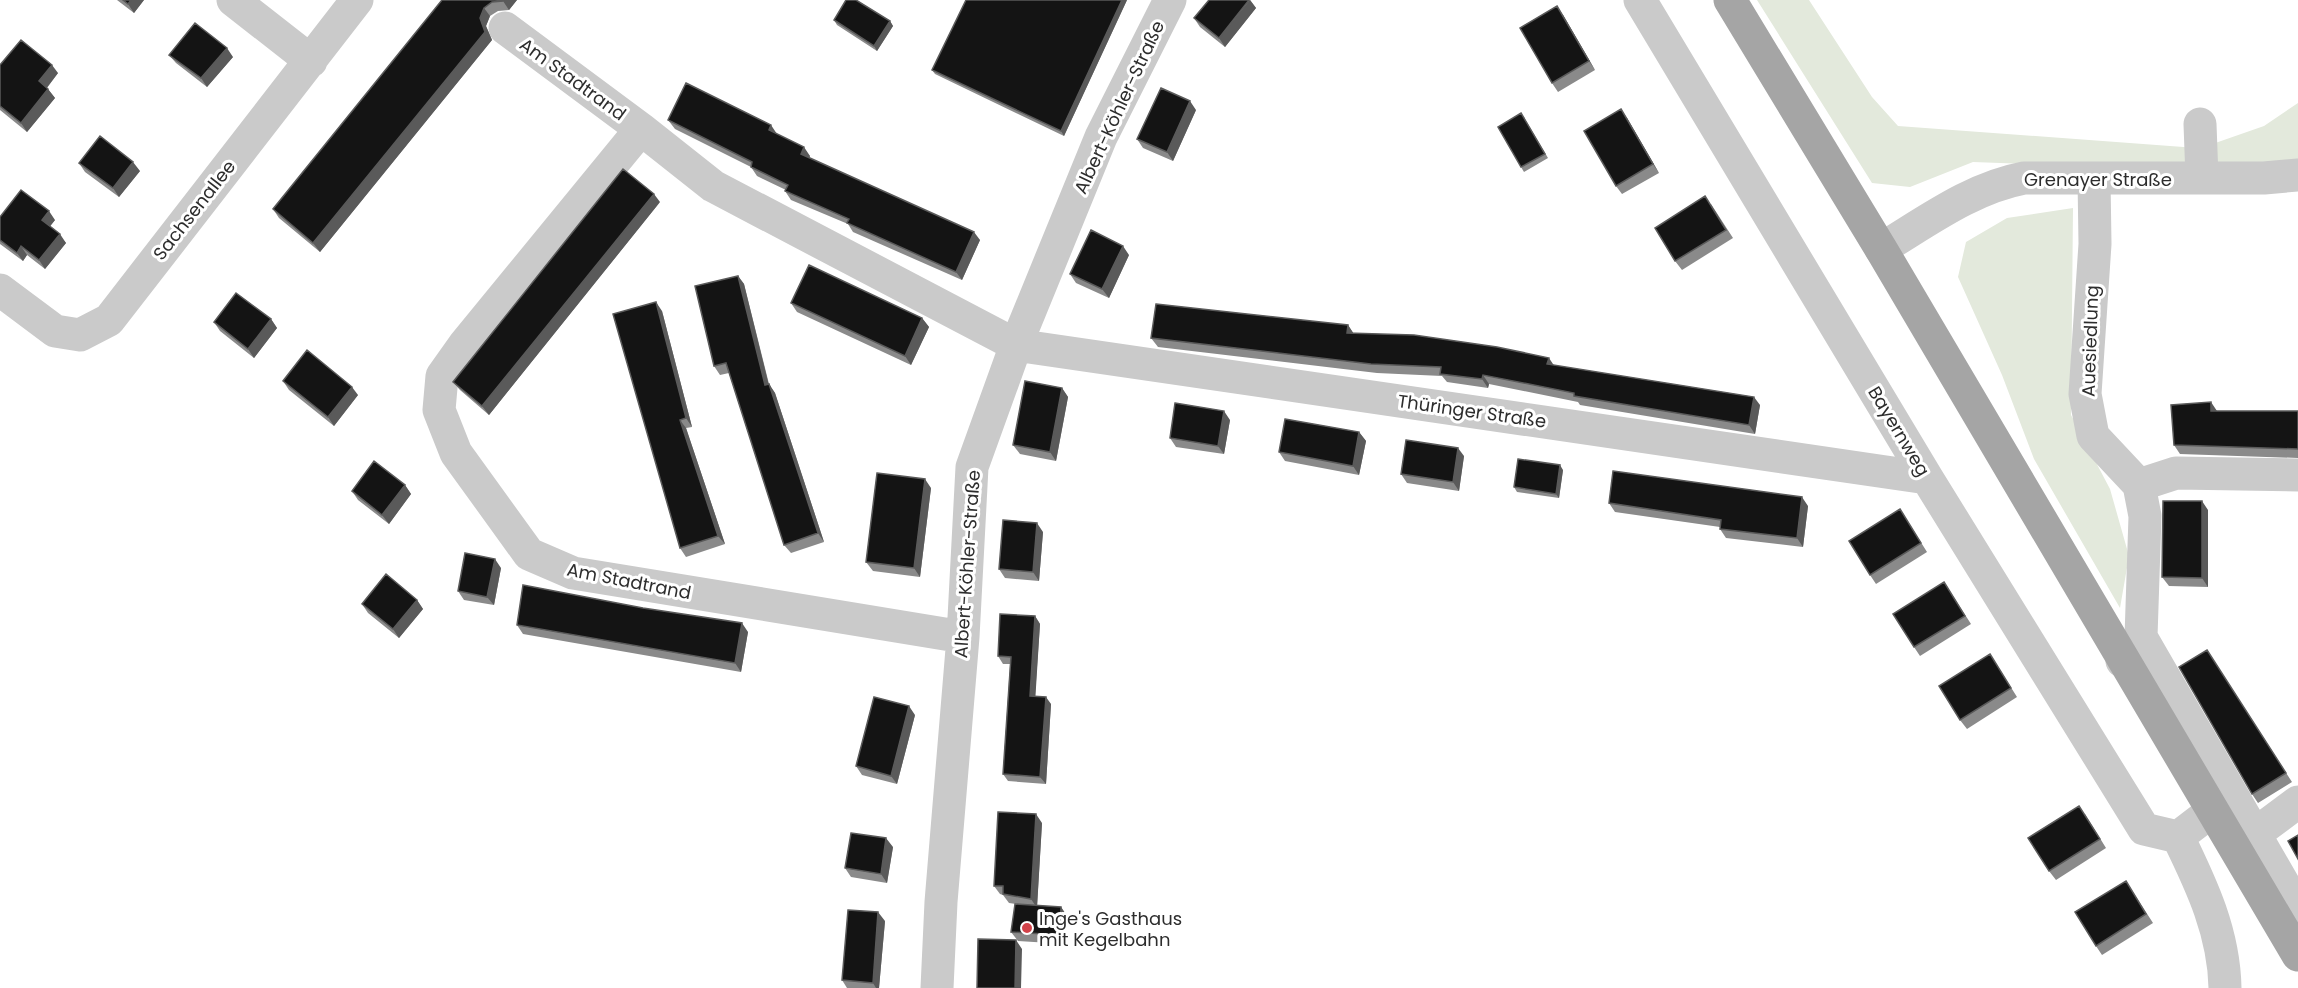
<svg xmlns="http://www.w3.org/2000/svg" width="2298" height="988" font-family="Poppins,sans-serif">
  <rect width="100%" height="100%" fill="#fff"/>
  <!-- grass -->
  <path fill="#e3e9dc" d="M1757,0h52l63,97 26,29 299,22 1,22 -225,-8 -63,25 -38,-4z
    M2298,103v72l-96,3 -1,-30 63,-22z
    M2073,208l-2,207 39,74 19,67 -9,52 -86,-149 -32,-84 -44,-98 8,-35 41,-24z"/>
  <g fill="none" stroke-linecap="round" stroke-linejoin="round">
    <!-- minor -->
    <path stroke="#cacaca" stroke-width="33" d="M233,0l78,61
      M1640,0l287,478 217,351 34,8 34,-26
      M505,28l136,101
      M2200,124l2,54
      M2094,179l1,65 -10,150 8,42 46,49 6,31 -4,121 -19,24
      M1881,249c45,-27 90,-61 143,-71h240l34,-3
      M0,290l55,41 25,4 29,-15 248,-320
      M2139,485l37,-12 122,2
      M963,637l-390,-64 -44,-19 -73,-101 -17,-43 3,-34 22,-31 177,-216 72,57 303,159 911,133
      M2141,637l157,272
      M2178,837c24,49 46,96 47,151
      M2236,848l62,-46
      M937,988l4,-86 22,-265 9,-170 44,-122 85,-208 69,-137"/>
    <!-- major -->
    <path stroke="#a5a5a5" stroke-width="33" d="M1730,0l151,249 417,706"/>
  </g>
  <!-- wall -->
  <path fill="#8a8a8a" d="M117,0h27l-10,13z
    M442,0h75l-8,10 -11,1 -8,5 -4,10 6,14 -172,212 -41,-34 -6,-9z
    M1127,0l-63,136 -129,-62 -3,-4z
    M1250,0l6,8 -31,39 -25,-20 -6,-9z
    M1563,15l32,55 -37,22 -6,-9z
    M834,20l56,1 3,5 -16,25 -40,-26z
    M169,55l64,2 -26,30 -31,-24z
    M0,65l58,8 -11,15 8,10 -28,34 -27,-22z
    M1196,110l-23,51 -30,-13 -6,-9z
    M1524,117l24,41 -24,14 -3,-5z
    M1627,118l32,55 -37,21 -6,-8z
    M668,120l109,14 33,22 -1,2 171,82 -18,40 -109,-48 -5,-8 -57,-24 -6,-9 1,-1 -29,-14 -6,-9 -76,-38z
    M79,163l61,8 -21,26 -34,-25z
    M660,202l-171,213 -29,-25 -7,-8z
    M1711,204l22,34 -51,32 -7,-9z
    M0,217l55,3 -5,6 16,17 -21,26 -18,-14 -4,6 -23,-17z
    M1129,255l-20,43 -33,-15 -6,-9z
    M738,276l6,8 25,100 6,9 49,149 -33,11 -7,-8 -55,-172 -9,2 -6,-9z
    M791,303l131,15 7,9 -18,38 -114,-53z
    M662,311l30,116 -6,1 39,116 -39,13 -6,-9z
    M271,319l6,9 -23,30 -34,-27 -6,-9z
    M1348,325l5,8 201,32 206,40 -5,29 -175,-29 -2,-3 -89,-18 -1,4 -41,-6 -5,-6 -65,-3 -219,-26 -7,-9z
    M283,381l75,14 -24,31 -45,-36z
    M1062,388l6,9 -12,64 -36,-7 -7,-9z
    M2217,411h81v47l-118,-4 -6,-9z
    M1230,420l-6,34 -48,-7 -6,-9z
    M1359,432l7,9 -7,34 -74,-14 -6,-9z
    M1464,456l-5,35 -52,-8 -6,-9z
    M1563,470l-4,28 -42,-6 -3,-5z
    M405,485l6,9 -22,30 -31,-24 -6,-9z
    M931,488l-11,89 -47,-6 -7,-9z
    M1609,503l199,3 -5,41 -77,-9 -6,-9v-2l-105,-15z
    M1900,509l27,43 -51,32 -6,-9z
    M2208,510v77l-39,-1 -7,-9z
    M1043,532l-4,49 -34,-3 -6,-9z
    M501,568l-7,37 -30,-5 -6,-9z
    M1944,582l27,42 -51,32 -6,-9z
    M417,600l6,9 -24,29 -31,-25 -6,-9z
    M643,608l105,24 -7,40 -218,-38 -6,-9z
    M1035,616l5,8 -5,72 16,8 -5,80 -38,-3 -5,-7 7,-110h-7l-5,-8z
    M2207,650l85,132 -34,21 -6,-9z
    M1990,654l27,43 -50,32 -7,-9z
    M915,715l-18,69 -35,-9 -6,-9z
    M2085,814l21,34 -50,32 -7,-9z
    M1042,823l-5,83 24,1 6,9 -1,28 -48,-3 -7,-9 5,-28 -7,-1 -6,-8 -3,-1 -6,-8z
    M893,847l-6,36 -36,-6 -6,-9z
    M2126,881l27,42 -51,32 -6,-9z
    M885,921l-6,67h-32l-5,-8z"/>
  <!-- shaded-wall -->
  <path fill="#5a5a5a" d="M131,0h13l-10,13 -6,-9z
    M504,0h13l-8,10 -6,-9z
    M1122,0h5l-63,136 -3,-5z
    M1250,0l6,8 -31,39 -6,-9z
    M1557,6l6,9 32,55 -6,-9z
    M484,8l6,8 -4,10 6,14 -172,212 -7,-9z
    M890,21l3,5 -16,25 -3,-5z
    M227,48l6,9 -26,30 -6,-9z
    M52,65l6,8 -13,17 -6,-9z
    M48,89l7,9 -28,34 -6,-9z
    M1190,101l6,9 -23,51 -6,-9z
    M1621,109l6,9 32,55 -6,-9z
    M771,125l6,9 -8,-4z
    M804,147l6,9 -3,7 -6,-9z
    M133,162l7,9 -21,26 -6,-9z
    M654,194l6,8 -171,213 -7,-9z
    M49,211l6,9 -7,9 -6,-9z
    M974,232l6,8 -18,40 -6,-8z
    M60,234l6,9 -21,26 -6,-9z
    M21,246l6,9 -4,6 -6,-8z
    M1123,246l6,9 -20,43 -7,-9z
    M738,276l6,8 27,110 -6,-9z
    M656,302l6,9 30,116 -6,-9z
    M922,318l7,9 -18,38 -6,-9z
    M271,319l6,9 -23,30 -6,-9z
    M1348,325l6,9 -7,-1z
    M1549,358l6,9 -8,-3z
    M1483,375l6,9 -1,4 -6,-9z
    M769,384l6,9 49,149 -6,-9z
    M352,387l6,8 -24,31 -6,-9z
    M1062,388l6,9 -12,64 -6,-9z
    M1754,397l6,8 -5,29 -6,-9z
    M2211,402l6,9h-6z
    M1224,411l6,9 -6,34 -6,-8z
    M680,420l6,8 39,116 -7,-8z
    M1359,432l7,9 -7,34 -6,-9z
    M1458,448l6,8 -5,35 -6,-9z
    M1560,465l3,5 -4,28 -3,-4z
    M925,479l6,9 -11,89 -6,-9z
    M405,485l6,9 -22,30 -7,-9z
    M1802,497l6,9 -5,41 -6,-9z
    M2202,501l6,9v77l-6,-9z
    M1037,523l6,9 -4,49 -6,-9z
    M495,559l6,9 -7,37 -7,-8z
    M417,600l6,9 -24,29 -6,-9z
    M1035,616l5,8 -5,79 -5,-7z
    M742,623l6,9 -7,40 -6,-9z
    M1046,697l5,7 -5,80 -6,-7z
    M909,706l6,9 -18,69 -6,-8z
    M1036,814l6,9 -5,85 -6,-9z
    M886,838l7,9 -6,36 -6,-9z
    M1061,907l6,9 -1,28 -6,-9z
    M878,912l7,9 -6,67h-3l-3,-5z
    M1016,940l6,9 -1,39h-6z"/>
  <!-- building -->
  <path fill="#141414" stroke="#5a5a5a" stroke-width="1.5" d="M123,0h8l-3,4z
    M442,0h62l-1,1 -11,1 -8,6 -4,10 5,14 -172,211 -40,-34z
    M846,0h10l34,21 -16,25 -40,-26z
    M966,0h156l-61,131 -129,-61z
    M1209,0h40l-30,38 -25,-20z
    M1557,6l32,55 -37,22 -32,-55z
    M195,23l32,25 -26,30 -32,-23z
    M21,40l31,25 -13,16 9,8 -27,34 -21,-17v-41z
    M686,83l85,42 -2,5 35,17 -3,7 173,78 -18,40 -109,-49 2,-4 -64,-28 3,-6 -37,-18 1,-5 -84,-42z
    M1161,88l29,13 -23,51 -30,-13z
    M1621,109l32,55 -37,22 -32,-55z
    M1521,113l24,41 -24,13 -23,-40z
    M100,136l33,26 -20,26 -34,-25z
    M623,169l31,25 -172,212 -29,-24z
    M21,190l28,21 -7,9 18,14 -21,26 -18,-14 -4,7 -17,-13v-23z
    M1705,196l21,34 -51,31 -20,-33z
    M1091,230l32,16 -21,43 -32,-15z
    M809,265l113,53 -17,38 -114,-53z
    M738,276l27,109 4,-1 49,149 -34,12 -58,-182 -12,3 -19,-80z
    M236,293l35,26 -23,30 -34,-27z
    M656,302l30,116 -6,2 38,116 -38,12 -67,-234z
    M1156,304l192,21 -1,8 67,2 83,12 52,11 -2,6 207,33 -5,28 -175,-29v-3l-91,-18 -1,4 -42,-5 1,-7 -70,-3 -220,-26z
    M307,350l45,37 -24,30 -45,-36z
    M1025,381l37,7 -12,64 -37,-7z
    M2211,402v9h87v38l-124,-4 -3,-40z
    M1175,403l49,8 -6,35 -48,-8z
    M1285,419l74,13 -6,34 -74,-14z
    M1406,440l52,8 -5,34 -52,-8z
    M1518,459l42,6 -4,29 -42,-7z
    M374,461l31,24 -23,30 -30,-24z
    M1613,471l189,26 -5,41 -77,-9 1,-9 -112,-17z
    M877,473l48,6 -11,89 -48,-6z
    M2163,501h39v77l-40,-1z
    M1900,509l21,34 -51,32 -21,-34z
    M1003,520l34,3 -4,49 -34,-3z
    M465,553l30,6 -8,38 -29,-6z
    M386,574l31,26 -24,29 -31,-25z
    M1944,582l21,34 -51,31 -21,-33z
    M523,585l120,23 99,15 -7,40 -218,-38z
    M1000,614l35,2 -5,80 16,1 -6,80 -37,-3 8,-117 -13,-1z
    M2207,650l79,123 -34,21 -73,-127z
    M1990,654l21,34 -51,32 -21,-34z
    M874,697l35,9 -18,70 -35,-10z
    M2079,806l21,33 -51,32 -21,-33z
    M998,812l38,2 -5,85 -28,-5v-8h-9z
    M851,833l35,5 -5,36 -36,-6z
    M2298,835v24l-10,-18z
    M2126,881l20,33 -50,32 -21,-34z
    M1015,904l46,3 -1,28 -49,-3z
    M848,910l30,2 -5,71 -31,-3z
    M978,939l38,1 -1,48h-38z"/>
  <!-- markers -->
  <circle fill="#d24249" stroke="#fff" stroke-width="2" cx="1027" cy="928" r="6"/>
  <g text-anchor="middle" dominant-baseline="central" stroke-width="6" stroke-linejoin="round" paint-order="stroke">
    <!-- street labels -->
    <g font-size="18" fill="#2d2d2d" stroke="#fff">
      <text transform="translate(573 79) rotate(36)">Am Stadtrand</text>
      <text transform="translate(1119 107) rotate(-65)">Albert-Köhler-Straße</text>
      <text x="2098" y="179">Grenayer Straße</text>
      <text transform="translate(194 210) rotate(-52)">Sachsenallee</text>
      <text transform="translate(2090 341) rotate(-88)">Auesiedlung</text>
      <text transform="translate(1472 411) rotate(8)">Thüringer Straße</text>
      <text transform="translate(1899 431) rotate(59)">Bayernweg</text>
      <text transform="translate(967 564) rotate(-86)">Albert-Köhler-Straße</text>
      <text transform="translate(629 581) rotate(11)">Am Stadtrand</text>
    </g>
    <!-- poi labels -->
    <g font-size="18" fill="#2d2d2d" stroke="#fff" text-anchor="start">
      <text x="1039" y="918">Inge's Gasthaus<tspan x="1039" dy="21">mit Kegelbahn</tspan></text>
    </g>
  </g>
</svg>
